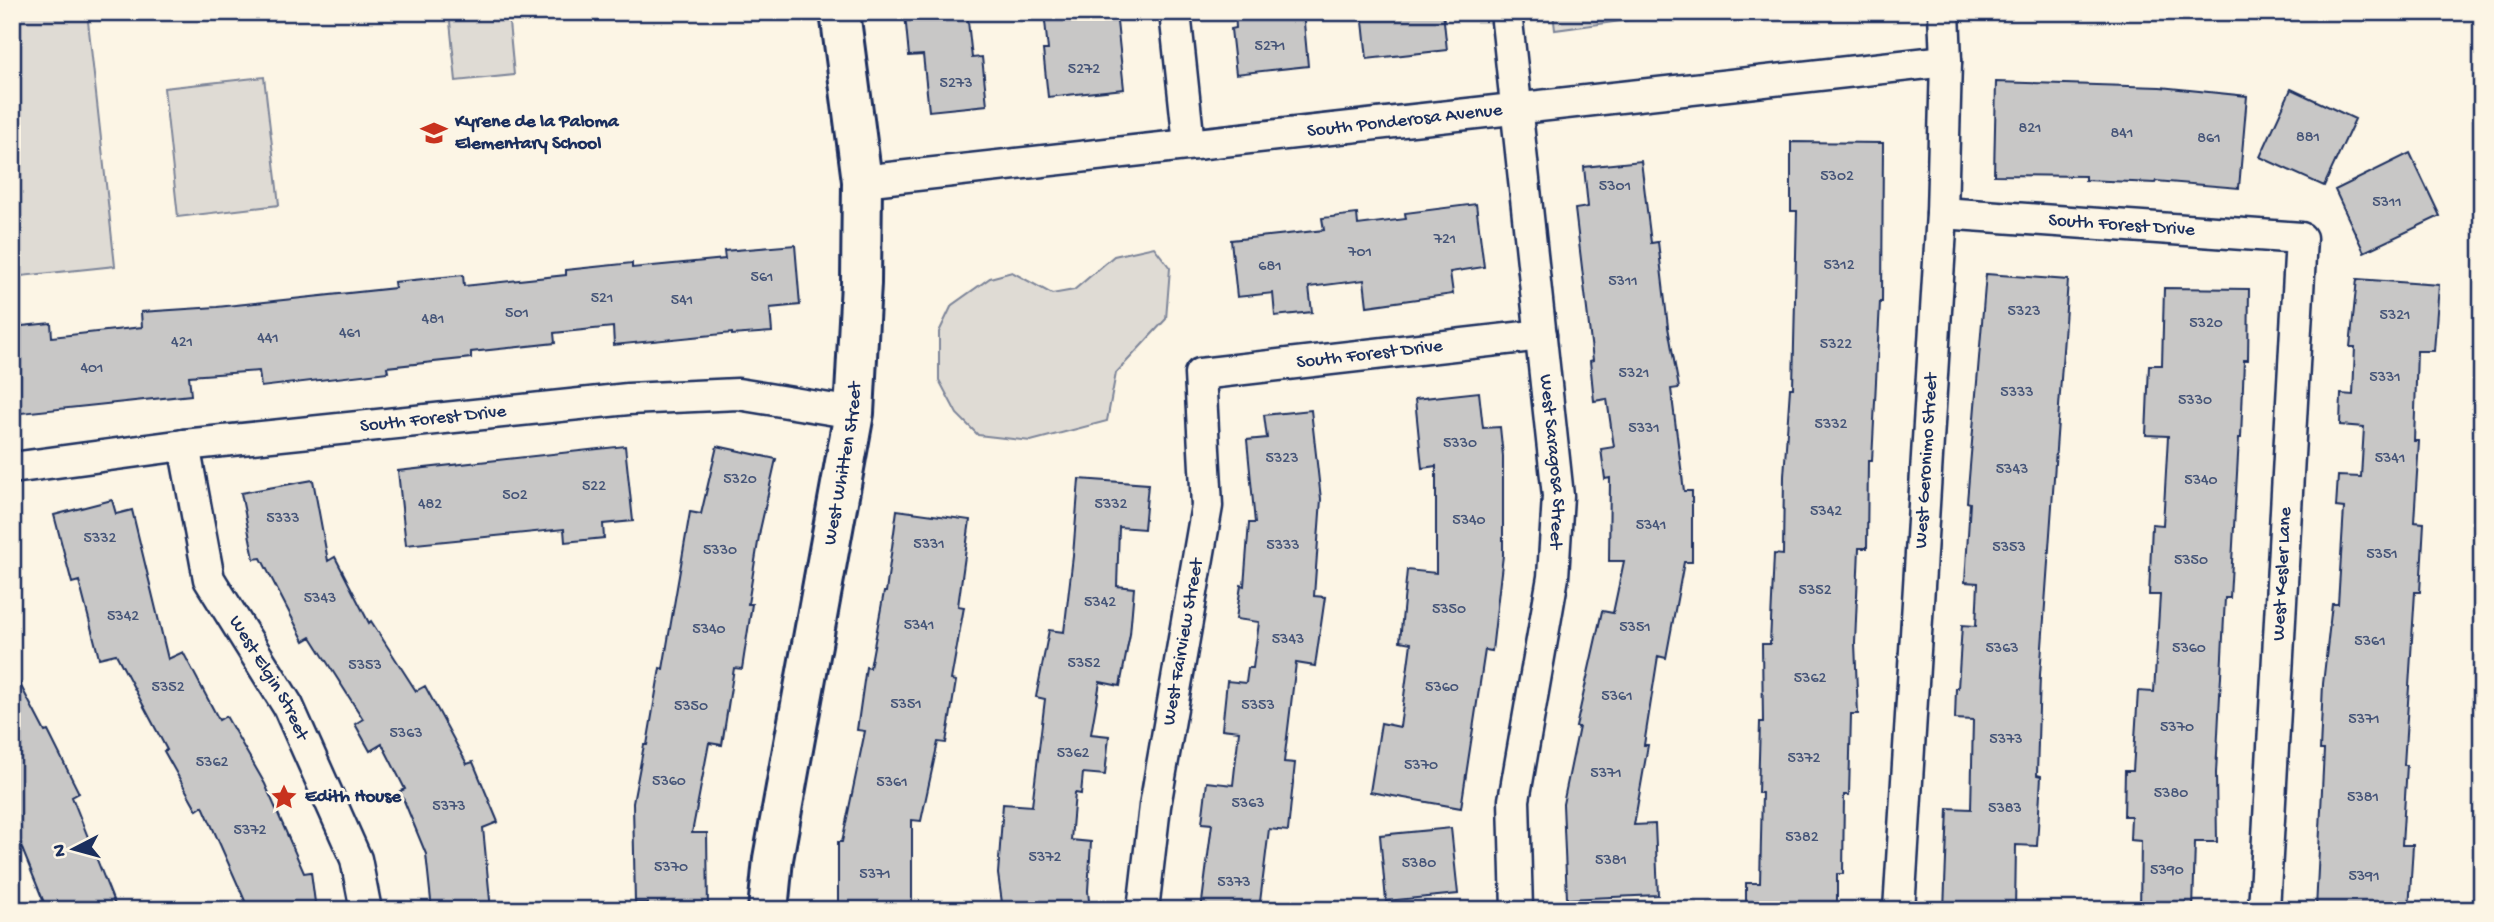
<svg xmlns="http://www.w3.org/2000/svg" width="2494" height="922" font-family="'Gochi Hand',sans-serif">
  <rect width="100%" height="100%" fill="#fcf5e5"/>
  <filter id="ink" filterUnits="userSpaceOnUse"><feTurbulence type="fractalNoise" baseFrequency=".0143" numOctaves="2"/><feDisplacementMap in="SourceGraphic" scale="14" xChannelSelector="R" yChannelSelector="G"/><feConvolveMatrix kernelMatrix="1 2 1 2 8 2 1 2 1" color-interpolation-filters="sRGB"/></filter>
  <g filter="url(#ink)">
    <!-- green -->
    <path fill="#dfdbd4" stroke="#7d8599" stroke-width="2" d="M12,12h75l28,254 -103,11z
      M449,12h59l6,63 -58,6z
      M1553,12h133l-131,18z
      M264,77l15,128 -101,12 -14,-129z
      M1154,247l16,21 -4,51 -50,54 -9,48 -76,20 -53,-6 -21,-21 -18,-34v-48l13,-27 38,-27 22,-6 40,22 22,-4 40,-34z"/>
    <!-- building -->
    <path fill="#c8c7c6" stroke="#1b2f5e" stroke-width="2" d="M922,12h45l5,46 10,-1 5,48 -58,6 -6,-56 -14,1 -4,-42z
      M1044,12h72l8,77 -76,8 -5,-47h5z
      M1235,12h68l5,54 -72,8 -5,-45 5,-1z
      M1362,12h81l4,38 -80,9z
      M1996,82l164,5 87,9 -8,92 -83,-7 -1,2 -70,-3v-4l-91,-1z
      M2291,89l64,30 -31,67 -64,-29z
      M1791,142l92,1 -1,159h-2l-8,159h-4l-1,87h-8l-4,95 3,71h-7l-2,81h-5l-1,79h-6v36h-91v-27h14l2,-90h-4l2,-71h3l-1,-78h8l4,-90 9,1 1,-79 6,-88h3l4,-177h-6z
      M2410,153l30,63 -76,36 -29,-62z
      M1641,161l10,82 7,-1 10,85 11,61 -8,1 13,102h8v71h-8l-18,96 -8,-2 -14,89h4l-14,80 21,-1 3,71 -91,4 -4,-95 16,-77h-3l26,-116 11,2 11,-52h-15l1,-83 -5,1 -4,-30 13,-2 -7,-48 -13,2 -4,-40 3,-1 -18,-151 13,-2 -4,-40z
      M1476,204l8,63 -34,5 3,22 -86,12 -3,-26 -55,7 3,25 -37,4 -2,-23 -36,4 -6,-57 93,-10 -2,-12 35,-4 1,11 48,-6 -1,-6z
      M795,245l5,60 -30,3 2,24 -40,3v-2l-118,12 -1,-18 -59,6 1,10 -84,9v6l-84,9 1,5 -127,15 -2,-16 -70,5 2,19 -179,19v-87l39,-4 1,14 90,-10 -1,-15 76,-5 178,-19 -1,-6 69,-7 1,11 102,-11v-5l66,-7v5l93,-9 -1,-8z
      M1986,274l82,6 -28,395 -3,100 4,1 -4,70 -21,-1 -1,65h-71l4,-102 23,1 2,-89 -18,-1 1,-31h2l4,-63 14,1 2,-43 -13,-1 5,-79 -3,-1z
      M2357,279l82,6 -5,66h-17l-3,90h5l-5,81 10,1 -4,69h-5l-11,173h3l-5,80h11l-4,65 -93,-1 8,-159h-4l3,-66 9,-80h6l6,-96 -8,-1 2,-31 23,1 3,-50 -24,-2 1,-31 12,1 2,-48h-5z
      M2164,288l85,1 -1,71h-4l-3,78h-2l-9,160h-5l-9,175 1,69h-22l-2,68h-53l1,-69 -11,-1 1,-24h-7l1,-45h8l5,-80 16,1 6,-97h-11l3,-71 11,1 5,-89 -22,-1 3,-70h13z
      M1479,392l4,36 17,-1 3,29v99l-11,96 -7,-1 -24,158 -91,-16 11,-69 19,4 11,-84 -11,-2 7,-71 29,3v-107l-14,2 -7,-69z
      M1311,410l10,89 -7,97 11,1 -10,69 -19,-3 -12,99 11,1 -7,68 -19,-2 -10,81h-58l11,-86 -10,-1 5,-41 26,3 6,-54 -17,-2 5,-48 19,2 2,-15h5l6,-46 -23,-3 5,-34 3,1 5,-63h6l-8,-83 20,-2 -3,-23z
      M625,446l8,75 -30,3 1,14 -39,4 -1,-13 -158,16 -8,-74z
      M717,446l59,13 -16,71 -12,74h4l-10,65 -8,-1 -12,77 -13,-2 -17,90h15l1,77h-61l1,-7h-13l-2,-100 11,-58h3l13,-77 3,1 27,-157 11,2z
      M1079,479l69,5 -4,45 -25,-2 -2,59 17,2 -4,46 -10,52 -20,-4 -9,52 18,2 -4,39 -22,-2 -2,21 -6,-1 -4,47 20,2 -3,49 2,19h-87l-5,-36 5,-70 29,2 13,-107 -9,-2 13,-67 15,2 9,-76z
      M313,480l15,81 7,-4 34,66 2,-2 45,70 9,-5 42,78 6,-2 25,60 -15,6 8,82h-59l-6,-56 -26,-63 5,-2 -23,-45 -12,7 -15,-27 8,-5 -52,-82 -7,4 -43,-83 -7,1 -13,-66z
      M112,500l4,14 16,-4 36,149 15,-7 36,68 7,-4 39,68 39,89 7,-1 5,38h-67l-46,-104 -6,4 -33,-59 3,-1 -51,-96 -17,4 -20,-77 -7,2 -18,-68z
      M897,510l73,10 -12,86 6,1 -13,73 5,1 -10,62 -8,-1 -17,79 -9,-1v88l-74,-1v-65h4l23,-111 -8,-1 9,-63 4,1 14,-76h2z
      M12,669l33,63 3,-1 31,62 -7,4 45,113h-70l-35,-86z
      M1451,828l7,66 -72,7 -6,-66z"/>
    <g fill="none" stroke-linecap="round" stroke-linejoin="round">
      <!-- street casing -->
      <g stroke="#1b2f5e" stroke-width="35">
        <g id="street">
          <path d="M1175,12l14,132"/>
          <path id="s1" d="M1506,12l52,484 -5,81 -39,223 3,110"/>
          <path id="s2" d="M862,181l1084,-120"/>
          <path id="s3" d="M1942,213l359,25 -37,672"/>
          <path id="s4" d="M184,445l25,134 79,127 68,153 10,51"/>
          <path id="s5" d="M12,468l172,-23 444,-46 110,-5 116,19"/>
          <path id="s6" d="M1143,910l12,-104 52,-300 -7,-132 341,-39"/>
          <path id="s7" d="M1899,910l43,-697 4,-152 -2,-49"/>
        </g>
      </g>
      <!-- secondary casing -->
      <g stroke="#1b2f5e" stroke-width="44">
        <g id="secondary">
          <path id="s8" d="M768,910l5,-51 81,-446 7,-130 1,-102 -22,-169"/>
        </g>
      </g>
      <!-- street -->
      <use href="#street" stroke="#fcf5e5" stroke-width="30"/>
      <!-- secondary -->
      <use href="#secondary" stroke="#fcf5e5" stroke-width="38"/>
    </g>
  </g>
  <!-- icons -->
  <defs>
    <g id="school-bare" transform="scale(2.1)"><path d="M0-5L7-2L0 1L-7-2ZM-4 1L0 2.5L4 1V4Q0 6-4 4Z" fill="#c8321e" stroke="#fcf5e5" stroke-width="2.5" paint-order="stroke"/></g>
    <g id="sight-bare" transform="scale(2.1)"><path d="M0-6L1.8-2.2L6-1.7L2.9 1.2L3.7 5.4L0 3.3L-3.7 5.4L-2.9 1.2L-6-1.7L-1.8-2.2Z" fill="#c8321e" stroke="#fcf5e5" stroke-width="2.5" paint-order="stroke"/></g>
  </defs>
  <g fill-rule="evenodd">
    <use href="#school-bare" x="434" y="133"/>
    <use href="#sight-bare" x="284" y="797"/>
  </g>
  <g text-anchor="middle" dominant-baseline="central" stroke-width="6" stroke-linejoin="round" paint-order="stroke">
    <!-- number labels -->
    <g font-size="16" fill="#465578">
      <text x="1270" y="47">5271</text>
      <text x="1084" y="70">5272</text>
      <text x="956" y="84">5273</text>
      <text x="2030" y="129">821</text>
      <text x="2122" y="134">841</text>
      <text x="2308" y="138">881</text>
      <text x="2209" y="139">861</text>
      <text x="1837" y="177">5302</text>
      <text x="1615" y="187">5301</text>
      <text x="2387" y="203">5311</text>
      <text x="1445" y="240">721</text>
      <text x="1360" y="253">701</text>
      <text x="1839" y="266">5312</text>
      <text x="1270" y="267">681</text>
      <text x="762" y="278">561</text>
      <text x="1623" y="282">5311</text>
      <text x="602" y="299">521</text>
      <text x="682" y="301">541</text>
      <text x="2024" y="312">5323</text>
      <text x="517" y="314">501</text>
      <text x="2395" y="316">5321</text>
      <text x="433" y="320">481</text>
      <text x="2206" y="324">5320</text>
      <text x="350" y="334">461</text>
      <text x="268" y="339">441</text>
      <text x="182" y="343">421</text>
      <text x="1836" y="345">5322</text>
      <text x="92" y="369">401</text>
      <text x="1634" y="374">5321</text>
      <text x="2385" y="378">5331</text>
      <text x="2017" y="393">5333</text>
      <text x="2195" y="401">5330</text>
      <text x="1831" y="425">5332</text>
      <text x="1644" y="429">5331</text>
      <text x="1460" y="444">5330</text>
      <text x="1282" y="459">5323</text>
      <text x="2390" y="459">5341</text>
      <text x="2012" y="470">5343</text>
      <text x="740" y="480">5320</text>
      <text x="2201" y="481">5340</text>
      <text x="594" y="487">522</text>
      <text x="515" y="496">502</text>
      <text x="430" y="505">482</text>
      <text x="1111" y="505">5332</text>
      <text x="1826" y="512">5342</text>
      <text x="283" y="519">5333</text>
      <text x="1469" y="521">5340</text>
      <text x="1651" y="526">5341</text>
      <text x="100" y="539">5332</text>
      <text x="929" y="545">5331</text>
      <text x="1283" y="546">5333</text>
      <text x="2009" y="548">5353</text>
      <text x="720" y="551">5330</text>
      <text x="2382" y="555">5351</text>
      <text x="2191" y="561">5350</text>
      <text x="1815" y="591">5352</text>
      <text x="320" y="599">5343</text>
      <text x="1100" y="603">5342</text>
      <text x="1449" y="610">5350</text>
      <text x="123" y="617">5342</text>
      <text x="919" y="626">5341</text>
      <text x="1635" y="628">5351</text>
      <text x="709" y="630">5340</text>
      <text x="1288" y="640">5343</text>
      <text x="2370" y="642">5361</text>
      <text x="2002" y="649">5363</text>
      <text x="2189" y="649">5360</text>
      <text x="1084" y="664">5352</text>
      <text x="365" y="666">5353</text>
      <text x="1810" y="679">5362</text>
      <text x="168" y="688">5352</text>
      <text x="1442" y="688">5360</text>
      <text x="1617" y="697">5361</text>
      <text x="906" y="705">5351</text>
      <text x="1258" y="706">5353</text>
      <text x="691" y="707">5350</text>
      <text x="2364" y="720">5371</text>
      <text x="2177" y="728">5370</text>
      <text x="406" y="734">5363</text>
      <text x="2006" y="740">5373</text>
      <text x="1073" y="754">5362</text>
      <text x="1804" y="759">5372</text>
      <text x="212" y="763">5362</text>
      <text x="1421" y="766">5370</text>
      <text x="1606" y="774">5371</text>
      <text x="669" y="782">5360</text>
      <text x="892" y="783">5361</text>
      <text x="2171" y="794">5380</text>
      <text x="2363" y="798">5381</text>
      <text x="1248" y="804">5363</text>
      <text x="449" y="807">5373</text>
      <text x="2005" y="809">5383</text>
      <text x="250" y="831">5372</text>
      <text x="1802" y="838">5382</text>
      <text x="1045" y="858">5372</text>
      <text x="1611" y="861">5381</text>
      <text x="1419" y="864">5380</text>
      <text x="671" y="868">5370</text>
      <text x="2167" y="871">5390</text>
      <text x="875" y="875">5371</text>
      <text x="2364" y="877">5391</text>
      <text x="1234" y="883">5373</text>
    </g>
    <!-- street labels -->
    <g font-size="19" fill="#1b2f5e" stroke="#fcf5e5">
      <text stroke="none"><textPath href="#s2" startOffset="546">South Ponderosa Avenue</textPath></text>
      <text stroke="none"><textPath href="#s3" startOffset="180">South Forest Drive</textPath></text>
      <text stroke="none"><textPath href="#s6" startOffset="712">South Forest Drive</textPath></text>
      <text stroke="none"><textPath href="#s5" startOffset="424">South Forest Drive</textPath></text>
      <text stroke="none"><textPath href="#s7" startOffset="450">West Geronimo Street</textPath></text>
      <text stroke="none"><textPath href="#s1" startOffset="452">West Saragosa Street</textPath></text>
      <text stroke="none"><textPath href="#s8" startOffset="453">West Whitten Street</textPath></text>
      <text transform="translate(2283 574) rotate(-87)">West Kesler Lane</text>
      <text stroke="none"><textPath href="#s6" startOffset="271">West Fairview Street</textPath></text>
      <text stroke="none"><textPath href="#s4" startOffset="252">West Elgin Street</textPath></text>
    </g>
    <!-- poi labels -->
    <g font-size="19" font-weight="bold" fill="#1b2f5e" stroke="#fcf5e5" text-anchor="start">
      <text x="455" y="122">Kyrene de la Paloma<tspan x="455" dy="22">Elementary School</tspan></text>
      <text x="305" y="797">Edith House</text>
    </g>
  </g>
  <!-- margin -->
  <rect width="2494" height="922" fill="none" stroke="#fcf5e5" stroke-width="42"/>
  <rect x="21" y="21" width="2452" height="880" fill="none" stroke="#1b2f5e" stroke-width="2.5" filter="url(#ink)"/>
  <!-- north arrow -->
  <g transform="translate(74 849) rotate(264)" stroke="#fcf5e5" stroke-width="5" paint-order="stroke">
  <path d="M0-5L12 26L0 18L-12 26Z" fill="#1b2f5e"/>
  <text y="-10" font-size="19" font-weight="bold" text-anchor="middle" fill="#1b2f5e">N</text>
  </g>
</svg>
